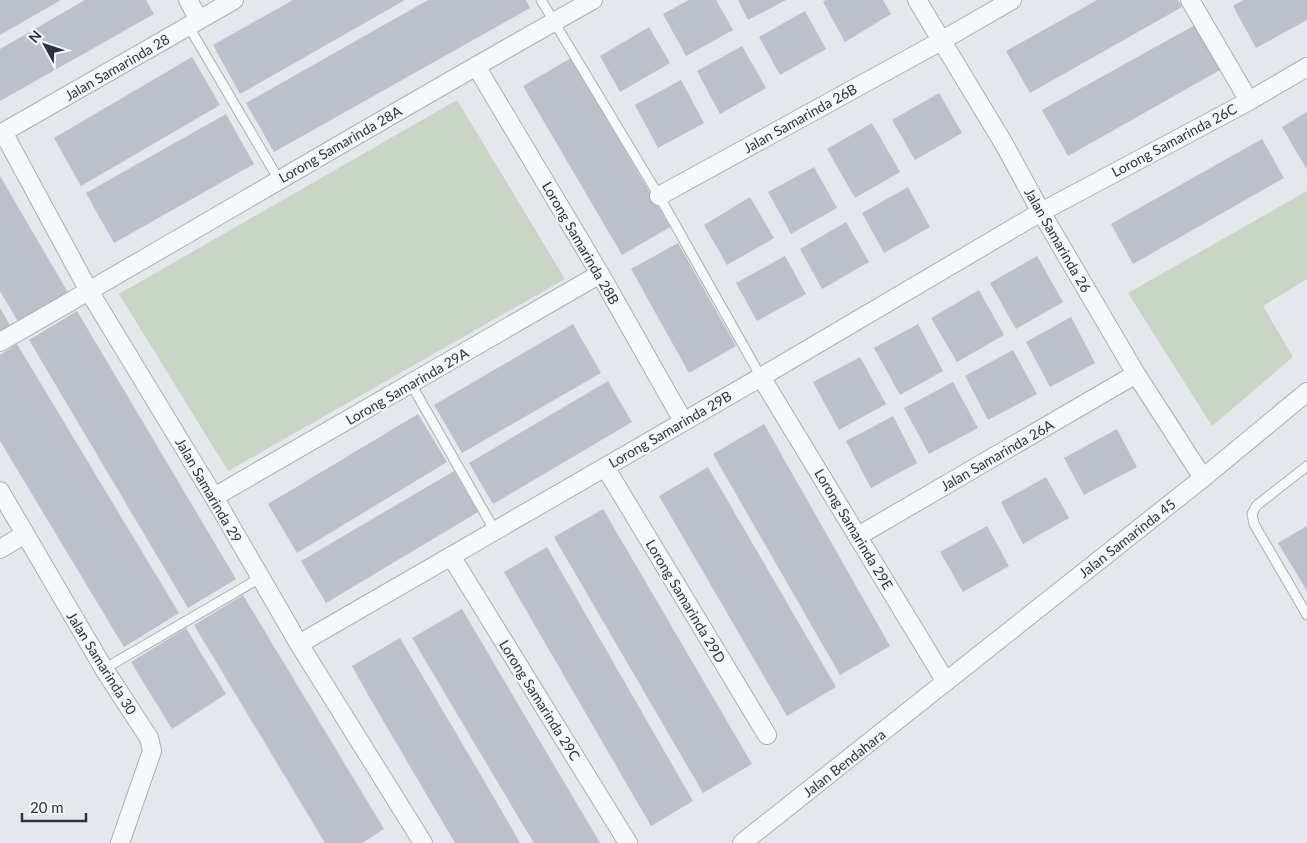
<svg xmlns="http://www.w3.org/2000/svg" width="1307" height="843" font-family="Lato,sans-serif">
  <rect width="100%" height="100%" fill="#e4e7ec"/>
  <!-- green -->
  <path fill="#c9d6c5" d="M457,100l108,179 -337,192 -109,-177z
    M1307,191v88l-44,27 30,51 -81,69 -84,-133z"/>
  <!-- building -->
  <path fill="#bbc0ca" d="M0,0h61l-61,35z
    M85,0h61l8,14 -154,87v-52z
    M293,0h112l-165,94 -27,-49z
    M428,0h98l4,8 -256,144 -28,-49z
    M689,0h27l17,30 -47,26 -23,-42z
    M738,0h48l-38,20z
    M826,0h57l8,14 -46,28 -22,-40z
    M1097,0h81l4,7 -152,86 -24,-42z
    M1243,0h64v20l-51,28 -23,-42z
    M805,11l21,38 -46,26 -21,-38z
    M1195,25l25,45 -152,86 -26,-46z
    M649,27l21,36 -50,29 -20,-36z
    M742,46l24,42 -46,26 -23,-43z
    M192,57l28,48 -139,81 -27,-48z
    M571,58l99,169 -48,28 -99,-169z
    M681,80l23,43 -46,25 -23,-43z
    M939,93l23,40 -47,27 -23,-40z
    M1307,112v58l-25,-43z
    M226,114l28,50 -140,79 -28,-50z
    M872,123l28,49 -45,26 -28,-49z
    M1262,139l22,39 -151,86 -22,-40z
    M814,167l23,41 -46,26 -23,-42z
    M0,176l70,120 -50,29 -20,-34z
    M908,187l22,40 -46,26 -22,-40z
    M750,197l24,41 -47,27 -23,-40z
    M846,222l23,40 -47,27 -22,-40z
    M678,243l58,103 -47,27 -58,-104z
    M785,256l21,38 -49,27 -21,-38z
    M1037,256l26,46 -47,27 -26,-46z
    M979,290l25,45 -47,27 -26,-44z
    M0,308l11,19 -11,7z
    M77,311l159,268 -48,29 -159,-268z
    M1071,317l24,46 -45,24 -24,-45z
    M573,324l28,49 -139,80 -28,-48z
    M918,324l25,47 -43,24 -26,-47z
    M17,344l162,269 -55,34 -124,-206v-86z
    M1013,350l24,44 -49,26 -23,-44z
    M860,357l26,47 -47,26 -26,-48z
    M608,381l24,41 -139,82 -24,-41z
    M953,382l25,46 -49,26 -25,-46z
    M418,414l29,48 -150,91 -29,-49z
    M893,416l24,47 -46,25 -25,-47z
    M764,424l126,222 -50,29 -127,-221z
    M1117,429l20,38 -53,28 -20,-37z
    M708,467l128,220 -49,29 -128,-220z
    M454,471l24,41 -152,91 -25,-42z
    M1046,477l23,41 -46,26 -22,-42z
    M603,509l149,255 -49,29 -149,-256z
    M987,526l22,40 -46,26 -23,-40z
    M1307,526v65l-29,-48z
    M547,547l146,254 -42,25 -147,-254z
    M243,595l141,234 -22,14h-37l-131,-218z
    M462,609l50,85 88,149h-66l-11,-18 -111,-187z
    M186,628l40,66 -54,35 -41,-67z
    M400,638l89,151 31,54h-65l-84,-143 -19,-34z"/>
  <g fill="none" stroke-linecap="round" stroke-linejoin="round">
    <!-- lane casing -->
    <g stroke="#a9aeb7" stroke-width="11">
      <path id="lane" d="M541,0l118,196 102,181
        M189,27l90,153
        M411,384l84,147
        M1307,466l-51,40 -4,8 2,10 53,91
        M104,669l156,-91"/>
    </g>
    <!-- street casing -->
    <g stroke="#a9aeb7" stroke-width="20">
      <path id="street" d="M188,0l11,20
        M917,0l87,144 37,68 95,162 67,104
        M1190,0l59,101
        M476,66l124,208 83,147
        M3,132l86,159 125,206 85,147 124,199
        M0,134l234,-134
        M659,196l282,-155 71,-41
        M0,342c198,-113 394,-231 593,-342
        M761,377l185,305
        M605,467l162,268
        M0,491l104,178 45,69 3,13 -32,92
        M214,497l386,-223
        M858,536l278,-162
        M0,549l25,-15
        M451,556l177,287
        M299,644l462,-267 280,-165 208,-111 58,-34
        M742,843l461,-365 104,-86"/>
    </g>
    <!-- lane -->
    <use href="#lane" stroke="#f7f8fa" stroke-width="9"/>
    <!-- street -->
    <use href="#street" stroke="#f7f8fa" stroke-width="18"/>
  </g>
  <g text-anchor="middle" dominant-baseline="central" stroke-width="4.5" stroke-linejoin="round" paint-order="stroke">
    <!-- street labels -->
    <g font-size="14" fill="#2b3445" stroke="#f4f6f9">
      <text transform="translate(117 67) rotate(-30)">Jalan Samarinda 28</text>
      <text transform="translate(800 118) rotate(-29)">Jalan Samarinda 26B</text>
      <text transform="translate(1174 140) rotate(-28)">Lorong Samarinda 26C</text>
      <text transform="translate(340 144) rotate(-30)">Lorong Samarinda 28A</text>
      <text transform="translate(1058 240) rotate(60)">Jalan Samarinda 26</text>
      <text transform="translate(581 243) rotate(60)">Lorong Samarinda 28B</text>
      <text transform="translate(407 386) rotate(-30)">Lorong Samarinda 29A</text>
      <text transform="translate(670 429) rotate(-30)">Lorong Samarinda 29B</text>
      <text transform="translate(997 455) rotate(-30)">Jalan Samarinda 26A</text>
      <text transform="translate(209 490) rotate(60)">Jalan Samarinda 29</text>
      <text transform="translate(854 529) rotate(59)">Lorong Samarinda 29E</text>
      <text transform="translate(1127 538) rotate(-38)">Jalan Samarinda 45</text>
      <text transform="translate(686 601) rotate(59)">Lorong Samarinda 29D</text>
      <text transform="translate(102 663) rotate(58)">Jalan Samarinda 30</text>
      <text transform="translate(540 700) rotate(58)">Lorong Samarinda 29C</text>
      <text transform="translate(844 763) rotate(-38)">Jalan Bendahara</text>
    </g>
  </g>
  <!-- north arrow -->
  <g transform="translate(45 45) rotate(310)" stroke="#f4f6f9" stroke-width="4" paint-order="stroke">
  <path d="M0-4L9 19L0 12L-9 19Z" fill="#2b3445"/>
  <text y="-8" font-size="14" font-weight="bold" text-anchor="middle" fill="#2b3445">N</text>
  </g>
  <!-- scale -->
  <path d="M22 813v8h64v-8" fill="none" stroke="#2b3445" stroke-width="2.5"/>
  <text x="30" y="813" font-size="15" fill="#2b3445" stroke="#f4f6f9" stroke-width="4" paint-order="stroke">20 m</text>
</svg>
